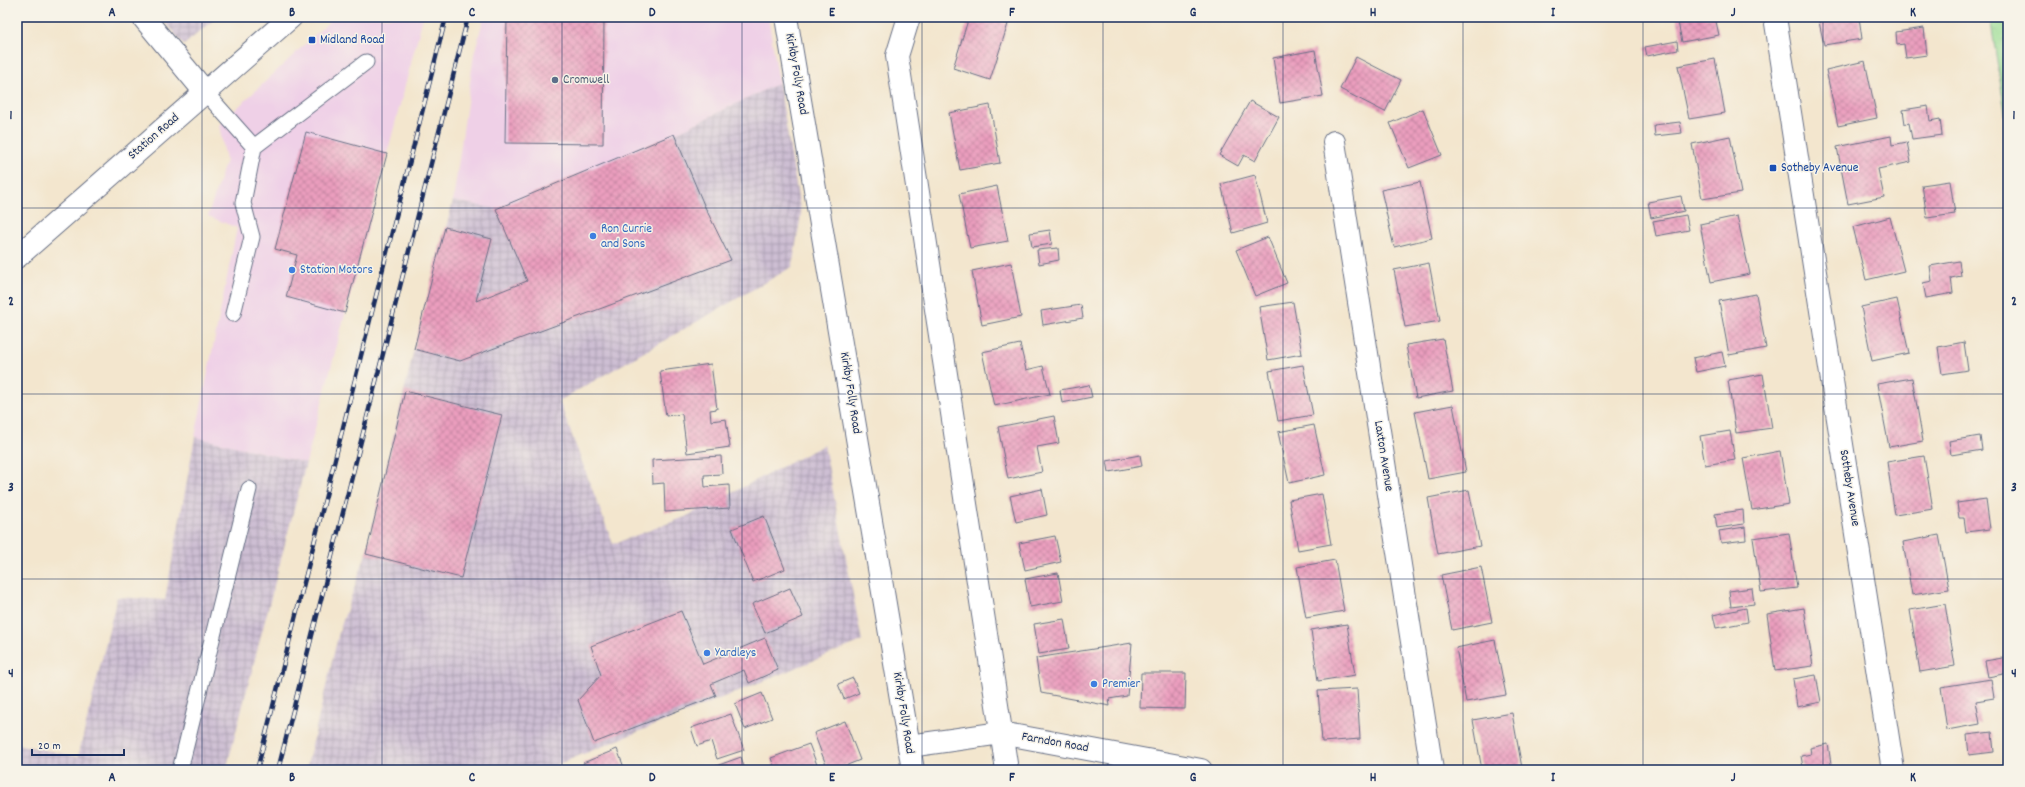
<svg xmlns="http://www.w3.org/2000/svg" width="2025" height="787" font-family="Dekko,sans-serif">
  <defs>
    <pattern id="industrial-grid" width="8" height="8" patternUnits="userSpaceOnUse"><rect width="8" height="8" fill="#cdbed3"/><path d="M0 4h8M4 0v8" fill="none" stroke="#a69bae"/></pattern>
    <pattern id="park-crowns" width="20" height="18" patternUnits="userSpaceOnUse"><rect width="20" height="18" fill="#9cde95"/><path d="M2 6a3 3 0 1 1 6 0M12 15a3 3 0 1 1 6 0" fill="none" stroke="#86bf83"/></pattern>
    <pattern id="building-cross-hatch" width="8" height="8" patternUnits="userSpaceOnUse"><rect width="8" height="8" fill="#eb9ebe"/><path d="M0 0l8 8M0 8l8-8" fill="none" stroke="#be819e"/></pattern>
  </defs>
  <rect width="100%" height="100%" fill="#f7f3e8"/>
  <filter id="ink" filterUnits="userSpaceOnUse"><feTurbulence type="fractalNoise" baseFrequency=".025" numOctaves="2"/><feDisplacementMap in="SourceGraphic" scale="8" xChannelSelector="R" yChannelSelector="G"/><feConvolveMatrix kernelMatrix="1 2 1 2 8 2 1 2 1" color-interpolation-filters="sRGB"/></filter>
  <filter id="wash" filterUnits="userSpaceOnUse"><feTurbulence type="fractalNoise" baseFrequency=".012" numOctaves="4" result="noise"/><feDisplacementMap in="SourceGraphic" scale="16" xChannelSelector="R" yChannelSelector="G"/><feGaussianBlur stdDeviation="0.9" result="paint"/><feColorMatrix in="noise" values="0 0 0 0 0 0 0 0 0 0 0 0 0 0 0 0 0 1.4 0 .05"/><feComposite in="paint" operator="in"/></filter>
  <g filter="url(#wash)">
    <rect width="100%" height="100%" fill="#f3e6ce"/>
    <!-- built -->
    <path fill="#efd0e7" d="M334,17h89l-117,446 -111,-26 42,-209 -29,-12 18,-56 -7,-35z
      M484,17h284l11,66 -105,51 -178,75 -43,-8 21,-147z"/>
    <!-- industrial -->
    <path fill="url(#industrial-grid)" d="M161,17h56l-33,28z
      M779,83l22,132 -9,52 -233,134 54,143 72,-27 139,-72 38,196 -318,129h-238l33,-138 27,-78 48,-205 39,-148 44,8 177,-75z
      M195,437l111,26 -80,307h-209v-26l61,13 39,-160 48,3z"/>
    <!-- park -->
    <path fill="url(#park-crowns)" stroke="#5c867a" d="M1990,17h18v114z"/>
    <g id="blocks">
      <!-- building -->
      <path fill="url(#building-cross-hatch)" d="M507,17h97l-1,127 -98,-1z
        M969,17h17l22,7 -18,56 -37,-12z
        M1677,17h38l4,18 -37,7z
        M1818,17h41l3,22 -38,6z
        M1924,28l3,27 -21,3 -2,-14 -7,1 -1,-13z
        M1677,41l1,9 -31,6 -2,-9z
        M1315,50l8,46 -43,7 -7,-45z
        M1356,57l45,23 -16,32 -45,-23z
        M1715,59l10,54 -36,6 -11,-53z
        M1865,61l12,57 -39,8 -12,-56z
        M1250,101l29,16 -24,44 -11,-6 -6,11 -19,-11z
        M990,105l10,58 -40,7 -11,-57z
        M1928,106l2,15 10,-2 2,16 -30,4 -3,-16 -4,1 -2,-14z
        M1423,109l19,46 -33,13 -19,-45z
        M1680,122l2,11 -27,3 -1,-11z
        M306,132l81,22 -42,159 -59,-16 11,-42 -22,-6z
        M674,134l30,71 27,55 -271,101 -46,-12 31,-122 47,12 -16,62 51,-20 -31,-72z
        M1730,136l11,57 -39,6 -10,-55z
        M1891,136l1,9 15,-3 4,20 -33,7 6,28 -36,7 -11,-57z
        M1255,175l12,48 -34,10 -12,-49z
        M1950,181l5,33 -28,4 -5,-33z
        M1420,182l12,56 -38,9 -13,-57z
        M997,186l11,55 -38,7 -11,-54z
        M1681,196l3,15 -33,7 -3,-16z
        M1686,215l3,15 -33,6 -3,-15z
        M1737,216l13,58 -39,8 -11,-58z
        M1890,217l14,54 -38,9 -13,-53z
        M1050,230l2,14 -20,3 -2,-14z
        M1268,237l19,46 -32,13 -19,-46z
        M1058,248l1,12 -20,4 -2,-14z
        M1959,261l2,15 -10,2 2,15 -27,5 -3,-15 9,-2 -2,-15z
        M1011,263l10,54 -39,8 -10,-54z
        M1429,263l11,58 -35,6 -11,-57z
        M1756,294l10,54 -37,7 -10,-54z
        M1897,299l12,54 -37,8 -11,-54z
        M1293,302l9,52 -34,6 -9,-53z
        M1081,305l2,13 -40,7 -2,-14z
        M1443,339l10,52 -37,7 -10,-53z
        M1964,342l4,28 -26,4 -4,-27z
        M1020,344l6,26 17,-4 7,28 -56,12 -12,-54z
        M1722,352l3,14 -29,6 -3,-14z
        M711,364l6,45 -7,1 1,11 15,-2 4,28 -43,6 -5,-39 -16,2 -6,-45z
        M1303,365l10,50 -35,6 -9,-50z
        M1763,374l9,54 -36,5 -8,-53z
        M1912,378l11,63 -34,6 -12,-63z
        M1089,385l3,12 -30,6 -2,-13z
        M405,391l97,24 -41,163 -95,-24z
        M1453,405l13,67 -38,7 -13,-67z
        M1054,416l5,27 -22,4 5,25 -34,7 -10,-52z
        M1314,425l11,50 -36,8 -11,-51z
        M1730,431l5,29 -30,5 -5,-29z
        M1980,436l2,14 -31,5 -2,-14z
        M1780,451l9,53 -37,6 -9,-52z
        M1140,455l2,11 -33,6 -2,-11z
        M721,456l1,18 -18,1 1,12 24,-2 1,23 -65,4 -1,-29 -11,1 -1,-24z
        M1924,456l9,53 -38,6 -8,-53z
        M1042,489l5,26 -31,7 -6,-26z
        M1469,490l11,56 -42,8 -10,-56z
        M1322,494l9,50 -33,6 -9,-50z
        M1986,499l4,30 -24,3 -2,-14h-5l-2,-15z
        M1743,510l1,14 -27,4 -2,-14z
        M764,516l21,53 -32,13 -21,-53z
        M1745,527l1,13 -25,3 -2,-12z
        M1789,533l8,55 -36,4 -8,-54z
        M1939,535l10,54 -37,6 -9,-53z
        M1055,536l6,26 -36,8 -6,-27z
        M1335,560l9,51 -38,7 -9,-51z
        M1481,567l11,55 -40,8 -11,-55z
        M1058,573l5,28 -33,6 -5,-28z
        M790,588l13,29 -38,16 -13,-29z
        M1752,588l2,16 -23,3 -2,-16z
        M1945,604l10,62 -35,6 -10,-62z
        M1746,608l2,14 -32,6 -3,-13z
        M1804,608l9,58 -38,5 -8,-57z
        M681,611l22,53 62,-26 13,32 -29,13 -5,-13 -33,14 5,12 -122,47 -16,-43 23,-25 -10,-29z
        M1064,619l5,30 -30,5 -5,-30z
        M1347,624l8,51 -37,6 -7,-51z
        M1495,640l11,55 -40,7 -10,-54z
        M1132,643l-5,53 -18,3 1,7 -69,-13 -5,-35z
        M2008,657v16l-20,4 -3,-16z
        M1141,673h45l-1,36 -45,-1z
        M1816,675l5,27 -24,5 -4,-28z
        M853,678l6,15 -15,6 -6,-15z
        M1991,679l3,19 -18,3 4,23 -33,6 -6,-43z
        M1357,689l3,50 -38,3 -4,-51z
        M762,693l10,25 -27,11 -10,-25z
        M1512,713l10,55 -40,2 -9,-50z
        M731,714l13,36 -27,9 -6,-18 -14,5 -6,-18z
        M845,721l15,39 -25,10h-7l-14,-37z
        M1992,732l2,20 -25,3 -2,-20z
        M809,744l10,26h-44l-4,-12z
        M1828,744l4,26h-41l12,-3 -2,-11 10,-2 -1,-6z
        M617,749l8,21h-39l-3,-7z
        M741,757l4,13h-40z
        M1623,766l1,4h-19v-1z"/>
    </g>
  </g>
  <g filter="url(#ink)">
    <use href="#blocks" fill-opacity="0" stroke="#676f85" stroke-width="1"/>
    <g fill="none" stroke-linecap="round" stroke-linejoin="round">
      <!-- lane casing -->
      <g stroke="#676f85" stroke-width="17">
        <path id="lane" d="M205,92l49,55
          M233,314l19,-77 -9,-34 11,-56 112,-85
          M180,770l69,-281"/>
      </g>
      <!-- street casing -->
      <g stroke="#676f85" stroke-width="24">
        <path id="street" d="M143,17l62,75
          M909,17l-12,39 110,714
          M1775,17l118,753
          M1334,142l98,628
          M909,746l92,-13 200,37"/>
      </g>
      <!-- secondary casing -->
      <g stroke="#676f85" stroke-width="24">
        <path id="secondary" d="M786,17l127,753
          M17,257l274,-240"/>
      </g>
      <!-- lane -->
      <use href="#lane" stroke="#fff" stroke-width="15"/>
      <!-- street -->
      <use href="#street" stroke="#fff" stroke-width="22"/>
      <!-- secondary -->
      <use href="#secondary" stroke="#fff" stroke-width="22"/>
      <!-- rail casing -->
      <g stroke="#1b2f5e" stroke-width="4.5">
        <path id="rail" d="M257,770l189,-753
          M278,770l190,-753"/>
      </g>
      <!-- rail -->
      <use href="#rail" stroke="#f7f3e8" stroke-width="3" stroke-dasharray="9" stroke-linecap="butt"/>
    </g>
  </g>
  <!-- grid -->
  <path fill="none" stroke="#1b2f5e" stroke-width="1" stroke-opacity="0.55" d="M202,17v753M382,17v753M562,17v753M742,17v753M922,17v753M1103,17v753M1283,17v753M1463,17v753M1643,17v753M1823,17v753M17,208h1991M17,394h1991M17,579h1991"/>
  <!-- markers -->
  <g fill="#1a4fb4" stroke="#f7f3e8" stroke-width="1.5">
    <rect x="308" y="36" width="8" height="8" rx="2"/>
    <rect x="1769" y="164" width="8" height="8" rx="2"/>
  </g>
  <circle fill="#5c6f8a" stroke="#f7f3e8" stroke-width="1.5" cx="555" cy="80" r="4"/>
  <g fill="#3f7fe0" stroke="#f7f3e8" stroke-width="1.5">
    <circle cx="593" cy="236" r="4"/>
    <circle cx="292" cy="270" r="4"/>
    <circle cx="707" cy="653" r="4"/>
    <circle cx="1094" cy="684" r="4"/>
  </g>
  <g text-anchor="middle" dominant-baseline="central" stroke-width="3" stroke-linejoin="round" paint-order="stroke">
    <!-- transit labels -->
    <g font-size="13" fill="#164399" stroke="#f7f3e8" text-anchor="start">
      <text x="320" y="40">Midland Road</text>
      <text x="1781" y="168">Sotheby Avenue</text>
    </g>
    <!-- street labels -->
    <g font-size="13" fill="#1b2f5e" stroke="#f7f3e8">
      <text transform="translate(796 74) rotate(80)">Kirkby Folly Road</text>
      <text transform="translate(154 137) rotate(-41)">Station Road</text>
      <text transform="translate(850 393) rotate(81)">Kirkby Folly Road</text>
      <text transform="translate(1383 456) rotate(81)">Laxton Avenue</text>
      <text transform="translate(1849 488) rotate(81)">Sotheby Avenue</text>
      <text transform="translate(903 713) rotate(81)">Kirkby Folly Road</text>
      <text transform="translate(1055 743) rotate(10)">Farndon Road</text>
    </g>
    <!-- service labels -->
    <g font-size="13" fill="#4e5e75" stroke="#f7f3e8" text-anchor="start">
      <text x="563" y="80">Cromwell</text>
    </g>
    <!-- shop labels -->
    <g font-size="13" fill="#366cbe" stroke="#f7f3e8" text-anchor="start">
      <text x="601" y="229">Ron Currie<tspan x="601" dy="15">and Sons</tspan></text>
      <text x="300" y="270">Station Motors</text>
      <text x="715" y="653">Yardleys</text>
      <text x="1102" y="684">Premier</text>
    </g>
  </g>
  <!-- margin -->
  <rect width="2025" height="787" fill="none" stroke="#f7f3e8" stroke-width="44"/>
  <!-- scale -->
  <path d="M32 749v6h92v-6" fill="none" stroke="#1b2f5e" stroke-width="2"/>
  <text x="38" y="749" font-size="12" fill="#1b2f5e" stroke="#f7f3e8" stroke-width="3" paint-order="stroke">20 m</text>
  <rect x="22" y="22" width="1981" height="743" fill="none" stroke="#1b2f5e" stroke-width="1.5"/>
  <g font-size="13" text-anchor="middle" font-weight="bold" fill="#1b2f5e">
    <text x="112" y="16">A</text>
    <text x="292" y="16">B</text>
    <text x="472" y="16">C</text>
    <text x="652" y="16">D</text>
    <text x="832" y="16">E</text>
    <text x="1012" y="16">F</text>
    <text x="1193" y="16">G</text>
    <text x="1373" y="16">H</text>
    <text x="1553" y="16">I</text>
    <text x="1733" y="16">J</text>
    <text x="1913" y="16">K</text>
    <text x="11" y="119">1</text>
    <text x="2014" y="119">1</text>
    <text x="11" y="305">2</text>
    <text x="2014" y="305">2</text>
    <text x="11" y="491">3</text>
    <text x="2014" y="491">3</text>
    <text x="11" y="677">4</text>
    <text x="2014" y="677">4</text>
    <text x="112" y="781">A</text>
    <text x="292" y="781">B</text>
    <text x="472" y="781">C</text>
    <text x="652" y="781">D</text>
    <text x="832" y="781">E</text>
    <text x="1012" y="781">F</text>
    <text x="1193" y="781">G</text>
    <text x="1373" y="781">H</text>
    <text x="1553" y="781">I</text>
    <text x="1733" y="781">J</text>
    <text x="1913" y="781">K</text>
  </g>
</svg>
